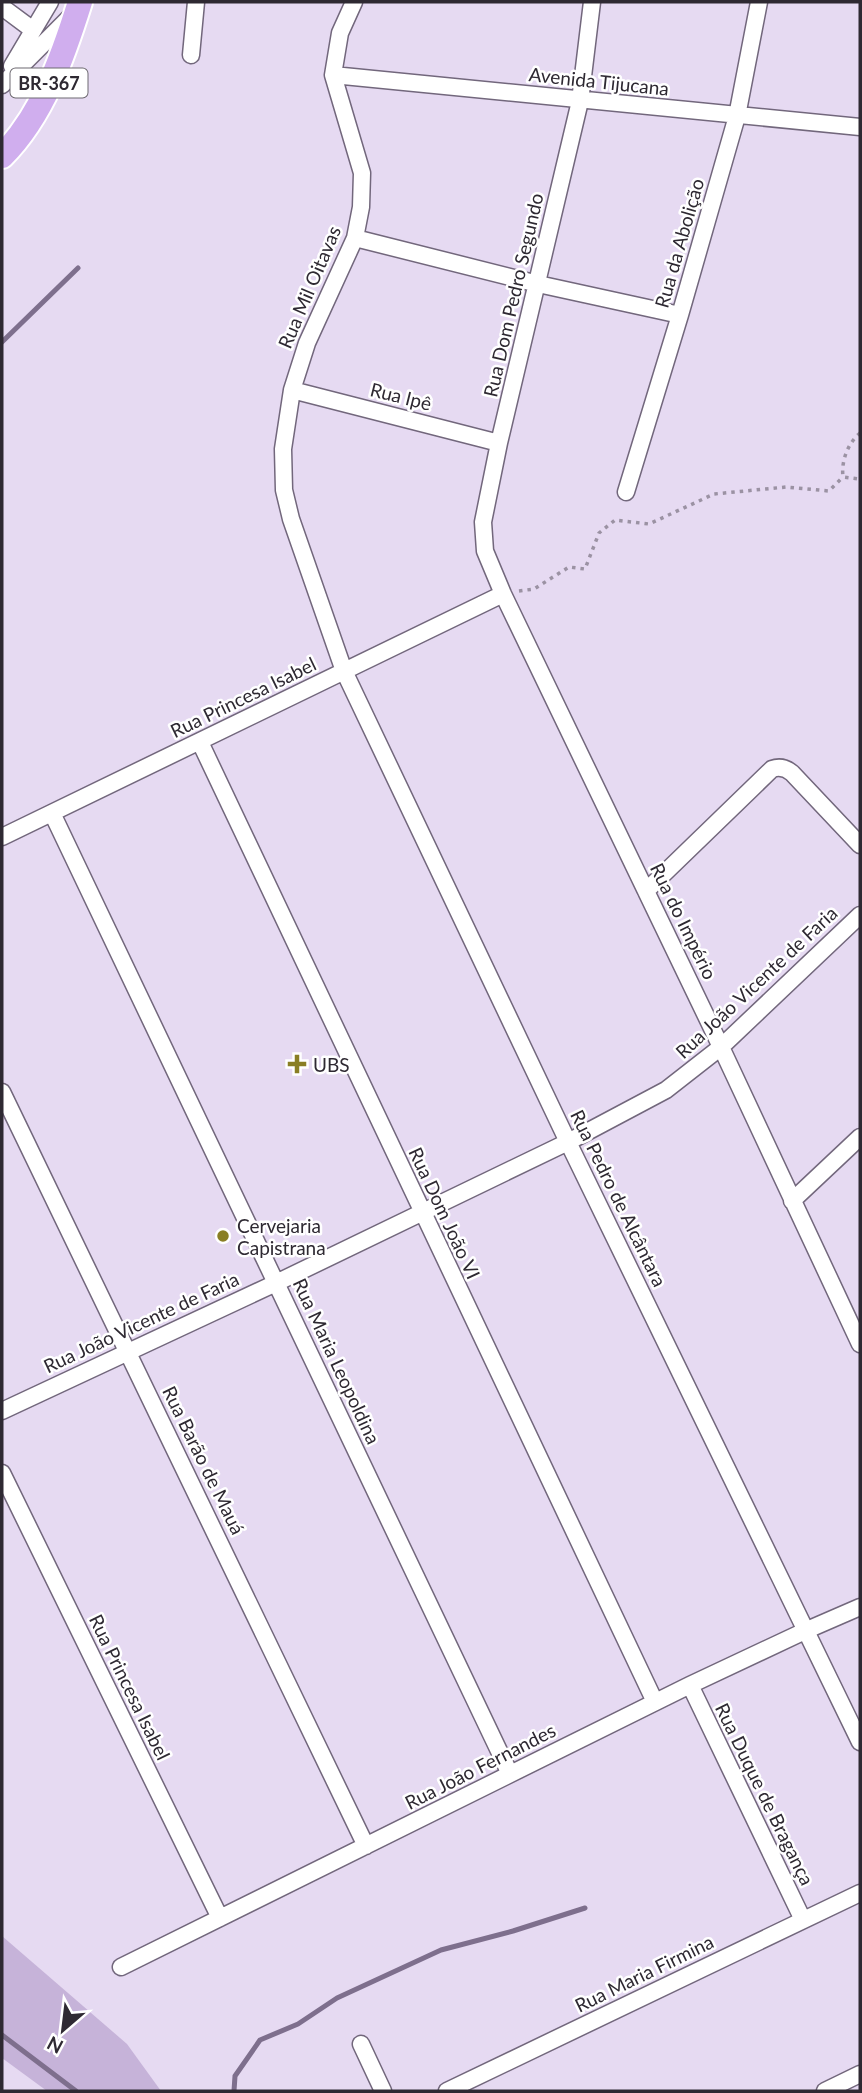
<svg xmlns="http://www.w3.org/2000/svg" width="862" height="2093" font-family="Lato,sans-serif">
  <rect width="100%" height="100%" fill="#e6daf2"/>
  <!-- green -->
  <path fill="#c6b3d9" d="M2,1936l125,108 34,47h-114l-45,-33z"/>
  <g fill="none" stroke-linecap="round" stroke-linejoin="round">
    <!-- stream -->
    <path stroke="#7e6f8d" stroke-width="5" d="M2,342l76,-74
      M2,2035l74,56
      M234,2091l1,-15 25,-36 38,-16 39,-26 104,-48 72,-19 72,-23"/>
    <!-- minor casing -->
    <g stroke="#72677c" stroke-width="19">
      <path id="minor" d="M354,2l-14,31 -7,42 29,98 -1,34 -6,31 -48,105 -15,47 -9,59 1,41 7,29 53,152 224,471 292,600
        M592,2l-12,99 -81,342 -16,79 2,29 18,43 218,453 139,297
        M2,7l31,23
        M191,55l5,-53
        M12,66l38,-64
        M333,75l527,52
        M2,85l71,-71
        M355,238l183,46 142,31
        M292,390l207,53
        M626,492l54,-177 57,-199 22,-114
        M200,742l455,960
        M52,813l458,961
        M2,837l501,-243
        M646,891l126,-122c8,-3 14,-1 20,4l68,72
        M2,1092l364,754
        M792,1201l68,-64
        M2,1411l274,-128 292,-141 98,-52 55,-43 139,-132
        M2,1473l218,445
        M690,1685l113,235
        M121,1967l569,-282 117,-55 53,-23
        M361,2044l22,47
        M447,2091l413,-198
        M825,2091l35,-17"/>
    </g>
    <!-- trunk casing -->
    <g stroke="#fff" stroke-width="28">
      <path id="trunk" d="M2,156c41,-41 61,-100 78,-154"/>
    </g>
    <!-- path -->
    <path stroke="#9b92a3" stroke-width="3.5" stroke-dasharray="3.5 5" stroke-linecap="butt" d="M860,433c-12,10 -19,28 -17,44l17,2
      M519,591l15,-2 35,-22 16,2 14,-36 16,-13 34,4 65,-30 72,-7 43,4 14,-14"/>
    <!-- minor -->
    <use href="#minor" stroke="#fff" stroke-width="16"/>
    <!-- trunk -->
    <use href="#trunk" stroke="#d0aeee" stroke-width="24"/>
  </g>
  <!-- markers -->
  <g fill="#897e24" stroke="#fff" stroke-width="2.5">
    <path d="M293.5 1053.5h7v7h7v7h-7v7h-7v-7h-7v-7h7z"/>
    <circle cx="223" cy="1236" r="7"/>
  </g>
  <g text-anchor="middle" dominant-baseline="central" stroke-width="5" stroke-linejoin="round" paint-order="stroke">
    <!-- shield labels -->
    <rect fill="#fff" stroke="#6d6970" stroke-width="2" x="10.5" y="68.5" width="77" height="29" rx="5"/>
    <g font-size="18" font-weight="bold" fill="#2e2932">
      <text x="49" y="83">BR-367</text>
    </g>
    <!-- street labels -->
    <g font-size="19" fill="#2e2932" stroke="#fff">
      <text transform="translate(599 81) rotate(6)">Avenida Tijucana</text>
      <text transform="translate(679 243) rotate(-74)">Rua da Abolição</text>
      <text transform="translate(309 287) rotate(-67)">Rua Mil Oitavas</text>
      <text transform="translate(513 295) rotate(-77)">Rua Dom Pedro Segundo</text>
      <text transform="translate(401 396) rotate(14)">Rua Ipê</text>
      <text transform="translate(243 697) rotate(-26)">Rua Princesa Isabel</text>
      <text transform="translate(684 921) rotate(64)">Rua do Império</text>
      <text transform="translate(756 982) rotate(-43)">Rua João Vicente de Faria</text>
      <text transform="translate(619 1198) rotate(64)">Rua Pedro de Alcântara</text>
      <text transform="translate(445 1213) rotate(65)">Rua Dom João VI</text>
      <text transform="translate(141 1322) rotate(-25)">Rua João Vicente de Faria</text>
      <text transform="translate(337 1361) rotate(65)">Rua Maria Leopoldina</text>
      <text transform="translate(204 1460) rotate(64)">Rua Barão de Mauá</text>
      <text transform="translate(130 1687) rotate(64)">Rua Princesa Isabel</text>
      <text transform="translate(480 1766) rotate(-27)">Rua João Fernandes</text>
      <text transform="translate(765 1794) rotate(64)">Rua Duque de Bragança</text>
      <text transform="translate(644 1973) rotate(-26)">Rua Maria Firmina</text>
    </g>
    <!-- poi labels -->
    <g font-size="19" fill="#2e2932" stroke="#fff" text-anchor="start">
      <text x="313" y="1064">UBS</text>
      <text x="237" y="1225">Cervejaria<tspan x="237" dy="22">Capistrana</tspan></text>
    </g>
  </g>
  <!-- border -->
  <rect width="862" height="2093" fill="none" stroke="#2e2932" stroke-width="7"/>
  <!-- north arrow -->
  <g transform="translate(63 2030) rotate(208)" stroke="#ffffff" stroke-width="5" paint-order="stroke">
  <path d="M0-5L12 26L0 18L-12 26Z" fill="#2e2932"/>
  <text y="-10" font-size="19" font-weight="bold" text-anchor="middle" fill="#2e2932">N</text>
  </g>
</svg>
